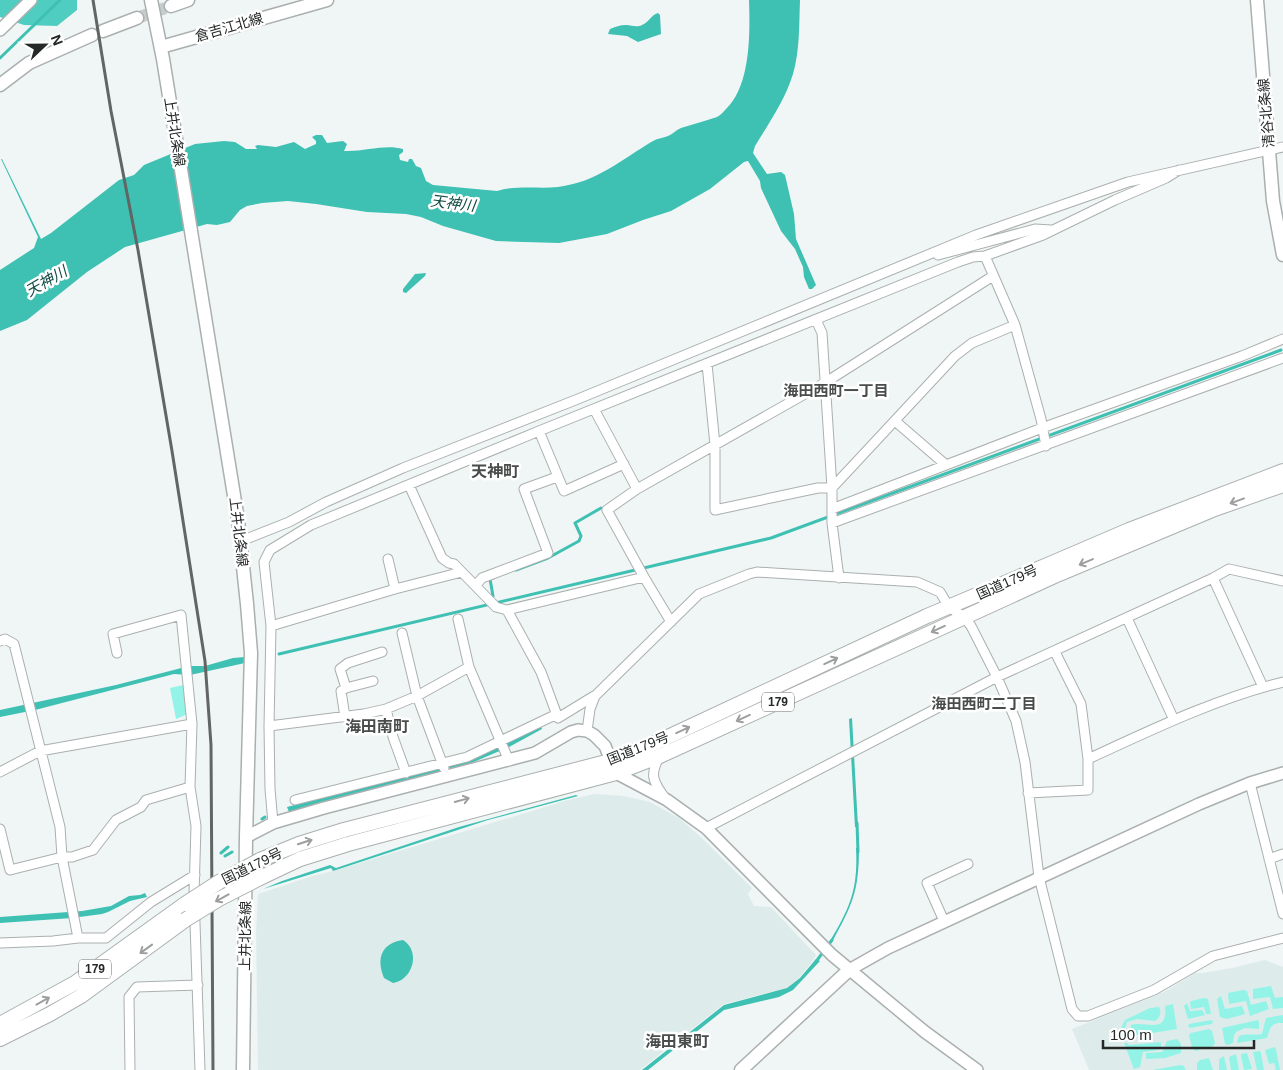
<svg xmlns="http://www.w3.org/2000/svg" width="1283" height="1070" font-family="Helvetica,'Noto Sans JP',sans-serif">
  <rect width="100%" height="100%" fill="#f0f6f5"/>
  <!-- built -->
  <path fill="#ddecea" d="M594,794l30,2 26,6 29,16 25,22 48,48 -4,6 6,12 17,1 45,48 -4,7 -13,16 -12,10 -63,16 -84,66h-382l-2,-138 2,-38 54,-18 21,-5 235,-71z
    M1265,960l18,7v103h-194l-17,-41 94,-38 29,-18h7l30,-5z"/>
  <!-- green -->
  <path fill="#93f3e7" d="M183,685l5,29 -12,5 -6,-31z
    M1271,986l4,12 8,-1v11l-10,1 -3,-12 -17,2v-10z
    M1243,990l4,1 4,14 15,-4 3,8 -19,7 -4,-15 -17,3 -1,-11z
    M1221,996l4,13 17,-3 3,8 -18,5 -7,-2 -3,-18z
    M1204,998l4,1 3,15h-5l-2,-7 -13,2 -1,-7 1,-1z
    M1187,1003l3,8 12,-1 3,5 -17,4 -4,-13z
    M1173,1004l4,25 -37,6h-10l1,-10c15,-5 37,11 34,-19z
    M1159,1007c3,5 1,11 -4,14l-18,-2 -10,3 -3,9 1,6 -2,3 -2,-12 4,-8 25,-12z
    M1283,1015v8c-12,-1 -13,5 -16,15l-30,5 2,-7c8,-3 15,0 23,-2l4,-16z
    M1211,1020l2,1 -1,3 -22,4 -2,-2 1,-2z
    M1258,1020l1,2v7l-14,-1 -9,4 -2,3 -1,8 -5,2 -3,-1 -3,-16z
    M1209,1029l3,2 3,12 -2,3 -18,5 -3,-3 -3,-13 2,-2z
    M1177,1039l4,5v9l-16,5 -19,1v-6l16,-1 5,-11z
    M1161,1042v6l-3,2 -15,2 -3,15 -6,2 -10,-26h3l2,2z
    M1275,1047l1,2 4,21h-6l2,-1 -2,-6 -5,1 -4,-14z
    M1260,1051l1,2 3,17h-7l-4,-18z
    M1247,1053l5,16 -8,1 -3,-14v-2z
    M1236,1054l3,16h-8l-2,-13z
    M1224,1056l3,14h-8v-11z
    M1209,1058l4,12h-16v-7l3,-3z
    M1181,1065l3,1 2,4h-34z"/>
  <!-- forest -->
  <path fill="#4fcdc0" d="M0,0h77v10l-20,16 -33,-1 -24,-8z"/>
  <!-- water -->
  <path fill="#3ec0b3" d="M749,0h51c-1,24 0,50 -7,74 -8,26 -24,49 -38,72l-2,7 14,21 14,-2 4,3 9,39 2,25 20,46 -4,4h-3l-5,-12 -1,-10 -8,-18 -14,-18 -20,-43 -1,-7 -12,-20 -4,1 -34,27 -39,22 -28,9 -36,14 -48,9 -63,-2 -53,-15 -22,-9 -15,-3 -39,-2 -51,-8 -28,-3 -26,2 -15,3 -7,4 -10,12 -13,3 -10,-1 -82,23 -38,25 -60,48 -27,11v-61l34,-22 4,-11 -37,-78h1l39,80 10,-6 68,-53 15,-5 10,-10 51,-21 29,-3 11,1 11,7h11l-2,-3 3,-1 18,2 18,-5 11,7 11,-5v-3l-4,-4 4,-2h6l5,8 16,-2 4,3 -3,7c21,1 40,-7 59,-2v3l-4,3 1,5 8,2 1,-3h3l4,7 5,2 5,13 7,4 64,6c20,-6 41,-2 61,-4 39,-5 63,-27 95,-46 5,-3 10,-3 15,-5 5,-2 8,-6 13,-8 12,-4 25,-7 36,-11 4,-2 6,-5 9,-8 25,-24 24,-76 23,-109z
    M658,13l2,2 1,19 -23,8 -11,-6 -19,-2 2,-5c5,-2 10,-4 16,-4 6,0 10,3 16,0 7,-3 9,-10 16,-12z
    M426,273l-1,3 -19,17 -3,-1v-3l12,-15z
    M245,657v6l-55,12 -16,-1 -139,36 -35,7v-7l116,-25 73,-19h16l28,-8z
    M852,718l6,109h-3l-6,-108z
    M541,726l1,3 -33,18 -40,17 -180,48 -2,-5 103,-26z
    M576,795l2,1 -90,24 -155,51 -2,-3 -68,21 19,-8 48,-16 6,3 123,-41z
    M859,847c0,44 -6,57 -27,95l-2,-1c21,-35 28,-53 26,-93z
    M145,893l2,4 -17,4 -22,11 -6,2 -30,4 -72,5v-6l82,-6 29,-5 18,-10 11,-1z
    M403,940c18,11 10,40 -10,43l-9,-5c-8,-19 -3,-35 19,-38z
    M816,959l4,2 -27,29 -14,7 -55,13 -76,60h-6l82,-65 63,-17 13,-10z"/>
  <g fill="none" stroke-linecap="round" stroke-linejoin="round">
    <!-- stream -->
    <path stroke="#3ec0b3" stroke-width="3" d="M0,58l60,-58
      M516,570l32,-12 31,-17 2,-5 -6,-13 26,-15
      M493,578l-3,1 3,17
      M279,654l492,-116 510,-188
      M262,819l3,-2
      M857,823l1,29
      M221,853l7,-6
      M225,856l7,-4
      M815,963l17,-23"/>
    <!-- secondary-tunnel -->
    <path stroke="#c7cdcc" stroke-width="12" stroke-dasharray="12 6" stroke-linecap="butt" d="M137,18l34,-12"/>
    <!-- minor casing -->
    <g stroke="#aab0af" stroke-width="11">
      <path id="minor" d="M938,255l97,-26 16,1
        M985,256l30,69 26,94 5,27
        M816,320l6,13 10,155v35l7,55
        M707,364l8,81v65l103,-22h14l123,-132 17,-13 43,-18
        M594,409l43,80
        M895,421l51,44
        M539,431l25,60 60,-27
        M409,485l33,73 7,5 5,1 42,43 11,3 137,-33
        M832,509l210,-81 200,-72 41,-17
        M832,523l451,-165
        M241,541l48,-19 37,-20 77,-34 175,-69 398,-164 152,-53 155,-35
        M388,559l7,30
        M1213,578l50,109
        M476,585l6,-7 66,-25 -24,-64 33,-12
        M507,610l34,62 17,46 36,-22
        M1127,618l47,102
        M458,619l11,48 40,94
        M671,622l-27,-45 -37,-67 30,-21 189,-107 167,-106
        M271,626l124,-37 67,-17
        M402,633l15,63 27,72
        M0,641l5,-2 9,5 46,183 2,30 -52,13 -10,-41
        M1055,652l26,52 7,55
        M117,653l-4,-19 68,-19 11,109
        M346,688l27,-7
        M386,709l7,28 13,36
        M345,717l-4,-26 5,-3 -6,-19 8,-6 34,-11
        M269,726l95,-12 22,-5 31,-13 52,-29
        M587,731l3,-22 5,-13 104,-102 50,-20 8,-2 160,10 23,10 9,15 15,10 7,9 26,51 19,44 9,41 14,115 33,132 6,7h10l66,-26 59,-34 70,-18
        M660,756c-11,18 -7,26 5,42
        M0,772l40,-21 152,-27 -2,63 6,39 -2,68 6,176
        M1250,783l33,131
        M1028,793l60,-3v-31c61,-28 129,-61 195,-77
        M295,800l172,-43 90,-43
        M273,823l-3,-34 -1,-63 2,-100 -7,-64 6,-12 41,-25 228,-94 419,-169 15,-5 12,-1 58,-21 72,-35 51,-22 13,-8
        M706,828l291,-151 216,-99 16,-9 54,12
        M1269,859l14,-5
        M944,921l-17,-38 41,-19
        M78,938l-16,-81h10l21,-7 23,-30 25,-13 5,-7 44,-13
        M0,943l53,-2 25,-3h28l45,-36 44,-27
        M130,1070l-1,-73 8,-10 61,-2"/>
    </g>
    <!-- tertiary casing -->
    <g stroke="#aab0af" stroke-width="14">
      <path id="tertiary" d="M0,30l31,-30
        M246,837l27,-14 51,-15 211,-55 36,-21 7,-2 9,1 7,4 11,11 11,27 51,27 39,28 126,127 93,77 52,38
        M849,970l39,-22 311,-144 51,-21 33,-10"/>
    </g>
    <!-- secondary casing -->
    <g stroke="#aab0af" stroke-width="15">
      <path id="secondary" d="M151,0l12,59 75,461 9,84 4,49 -5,184 -3,233
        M1257,0l16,201 10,54
        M171,6l17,-6
        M103,31l34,-13
        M161,47l166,-47
        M0,85l29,-22 63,-28
        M741,1070l108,-100"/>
    </g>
    <!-- trunk casing -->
    <g stroke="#aab0af" stroke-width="16">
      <path id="trunk" d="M260,860l39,-16 45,-14 266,-69 47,-19 270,-126 125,-53 77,-33 154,-59
        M260,878l40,-19 48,-15 268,-71 44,-17 399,-182 153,-64 71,-25
        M0,1024l75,-41 110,-79
        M0,1039l50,-25 31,-18 104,-76"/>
    </g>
    <!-- minor -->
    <use href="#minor" stroke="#fff" stroke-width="9"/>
    <!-- tertiary -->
    <use href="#tertiary" stroke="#fff" stroke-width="11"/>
    <!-- secondary -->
    <use href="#secondary" stroke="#fff" stroke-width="12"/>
    <!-- trunk -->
    <use href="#trunk" stroke="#fff" stroke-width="14"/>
    <!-- rail -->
    <path stroke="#616564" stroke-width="3" d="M93,0l18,111 27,139 34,201 33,210 6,84 2,325"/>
    <!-- trunk-bridge casing -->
    <g stroke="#aab0af" stroke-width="16" stroke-linecap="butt">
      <path id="trunk-bridge" d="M185,904l34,-22 41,-22
        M185,920l34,-21 41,-21"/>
    </g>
    <!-- trunk-bridge -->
    <use href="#trunk-bridge" stroke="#fff" stroke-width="14"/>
  </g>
  <!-- one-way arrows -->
  <defs><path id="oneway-shaft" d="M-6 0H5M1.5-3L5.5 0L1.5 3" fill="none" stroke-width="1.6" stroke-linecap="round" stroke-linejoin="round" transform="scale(1.25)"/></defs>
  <g stroke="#9d9e9e">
    <use href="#oneway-shaft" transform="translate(1237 501) rotate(160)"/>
    <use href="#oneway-shaft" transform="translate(1086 562) rotate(157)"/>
    <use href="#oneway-shaft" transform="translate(938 629) rotate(155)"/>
    <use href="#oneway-shaft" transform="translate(831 661) rotate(-25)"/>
    <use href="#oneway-shaft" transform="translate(743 718) rotate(155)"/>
    <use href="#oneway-shaft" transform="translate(683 730) rotate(-25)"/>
    <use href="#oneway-shaft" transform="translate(462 800) rotate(-15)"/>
    <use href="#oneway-shaft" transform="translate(305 842) rotate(-18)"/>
    <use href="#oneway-shaft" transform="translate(222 898) rotate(151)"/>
    <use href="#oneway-shaft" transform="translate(146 949) rotate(144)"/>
    <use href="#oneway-shaft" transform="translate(43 1001) rotate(-29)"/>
  </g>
  <g text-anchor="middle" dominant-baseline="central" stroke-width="5" stroke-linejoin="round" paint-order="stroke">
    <!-- shield labels -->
    <g fill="#fff" stroke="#666868" stroke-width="1">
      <rect x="762" y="692.5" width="32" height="19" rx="4"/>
      <rect x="79" y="959.5" width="32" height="19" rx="4"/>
    </g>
    <g font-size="12" font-weight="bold" fill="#252827">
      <text x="778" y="702">179</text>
      <text x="95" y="969">179</text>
    </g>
    <!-- street labels -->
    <g font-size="14" fill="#252827" stroke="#fff">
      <text transform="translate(229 27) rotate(-16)">倉吉江北線</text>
      <text transform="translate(1266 113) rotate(-95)">清谷北条線</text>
      <text transform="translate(175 132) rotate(81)">上井北条線</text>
      <text transform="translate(239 532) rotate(83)">上井北条線</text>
      <text transform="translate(1007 582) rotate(-24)">国道179号</text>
      <text transform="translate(638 748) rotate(-22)">国道179号</text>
      <text transform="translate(252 866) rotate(-26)">国道179号</text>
      <text transform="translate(245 936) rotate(-89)">上井北条線</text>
    </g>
    <!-- water labels -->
    <g font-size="15" font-style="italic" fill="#114943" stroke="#fff">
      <text transform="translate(453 203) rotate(7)">天神川</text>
      <text transform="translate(46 281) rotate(-30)">天神川</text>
    </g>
    <!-- neighbourhood labels -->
    <g font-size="15" font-weight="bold" fill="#484d4c" stroke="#fff">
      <text x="836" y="390">海田西町一丁目</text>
      <text x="984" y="703">海田西町二丁目</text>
    </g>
    <!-- quarter labels -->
    <g font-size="16" font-weight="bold" fill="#484d4c" stroke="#fff">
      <text x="495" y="471">天神町</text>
      <text x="377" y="726">海田南町</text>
      <text x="677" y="1041">海田東町</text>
    </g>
  </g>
  <!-- north arrow -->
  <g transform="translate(45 45) rotate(68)" stroke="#ffffff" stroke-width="4" paint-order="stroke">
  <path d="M0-4L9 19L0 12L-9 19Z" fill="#252827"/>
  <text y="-8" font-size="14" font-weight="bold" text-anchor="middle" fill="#252827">N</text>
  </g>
  <!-- scale -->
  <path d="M1103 1040v8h151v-8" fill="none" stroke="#252827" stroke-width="2.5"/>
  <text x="1110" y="1040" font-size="15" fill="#252827" stroke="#ffffff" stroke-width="4" paint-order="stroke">100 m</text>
</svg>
